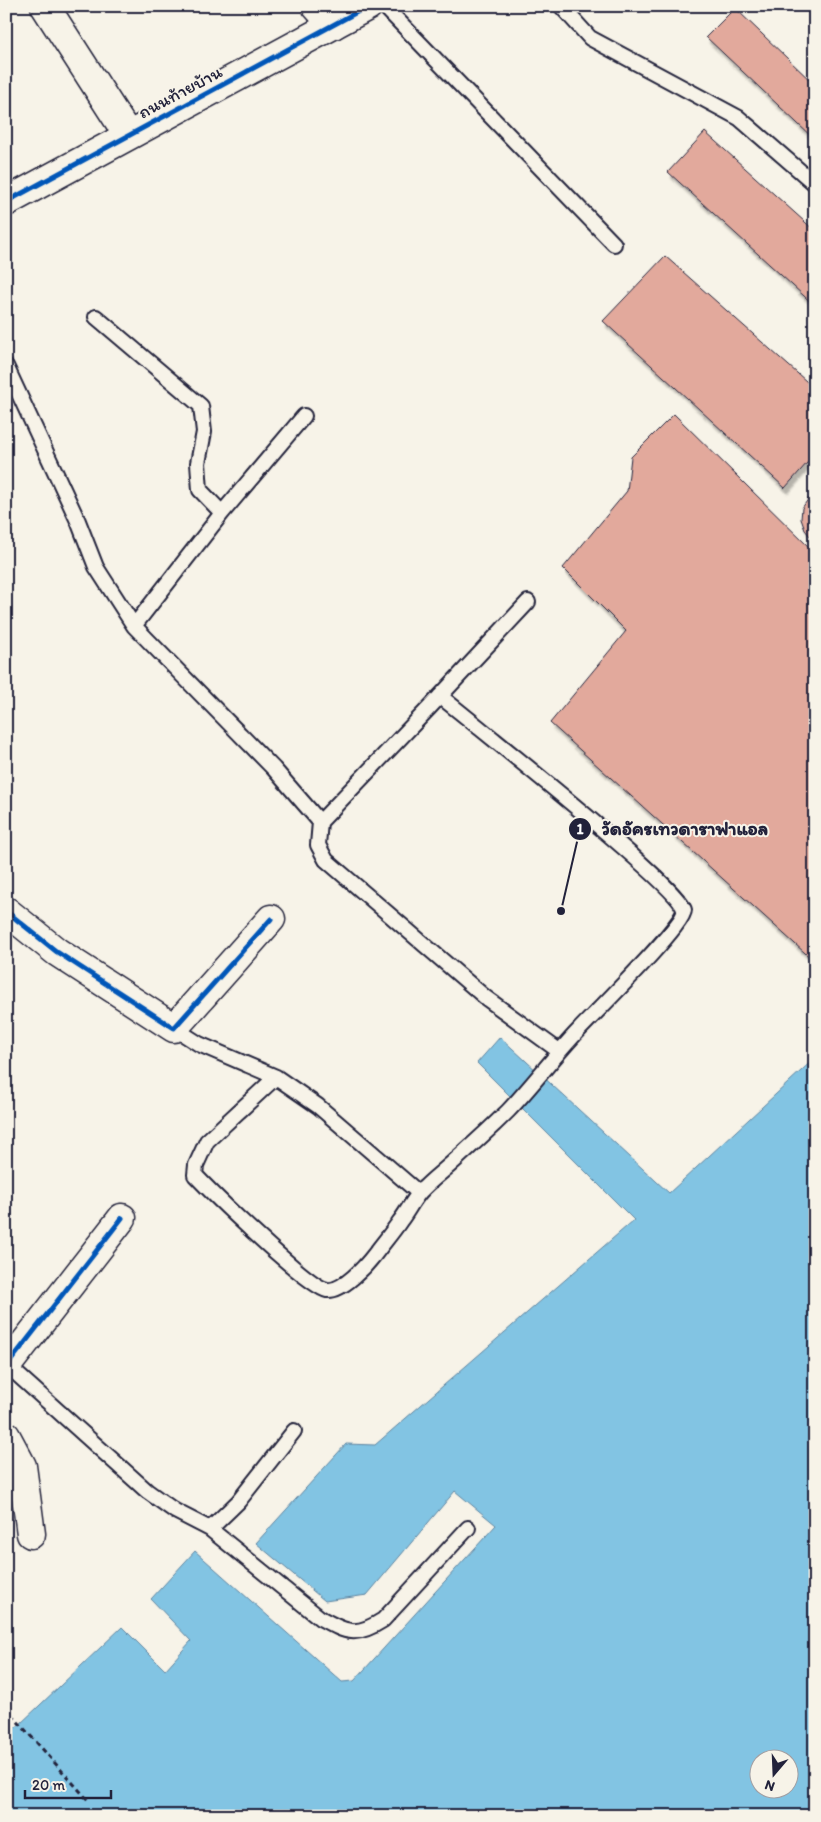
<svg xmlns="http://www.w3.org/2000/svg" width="821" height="1822" font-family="Itim,'Playpen Sans Thai',sans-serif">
  <defs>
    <filter id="shadow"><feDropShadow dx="3" dy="5.5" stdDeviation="1" flood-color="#0004"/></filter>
  </defs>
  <rect width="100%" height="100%" fill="#f7f3e8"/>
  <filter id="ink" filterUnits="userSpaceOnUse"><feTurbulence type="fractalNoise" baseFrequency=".02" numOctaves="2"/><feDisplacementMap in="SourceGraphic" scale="10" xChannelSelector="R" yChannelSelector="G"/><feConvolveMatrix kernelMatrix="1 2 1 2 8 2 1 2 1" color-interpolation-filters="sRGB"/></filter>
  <g filter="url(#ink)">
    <!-- water -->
    <path fill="#82c4e3" stroke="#5c83a0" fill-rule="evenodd" d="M500,1037l169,156 146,-135v758h-809v-82l13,-9 103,-98 43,43 26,-29 -40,-42 44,-48 147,131 12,-1 142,-156 -41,-34 -88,104 -42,6 -69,-58 90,-99 29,1 259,-225 -157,-157zM758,1760h30v30h-30z"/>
    <!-- building -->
    <path fill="#e2a99c" stroke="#22223b" filter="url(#shadow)" d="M735,8l80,77v55l-109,-103z
      M705,132l110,99v75l-147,-134z
      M665,256l150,133v65l-30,34 -182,-167z
      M674,414l141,139v409l-265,-239 76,-92 -63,-63 64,-77 4,-34z
      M815,494v44l-5,-2 -5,-6 -4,-11 1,-11 7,-10z"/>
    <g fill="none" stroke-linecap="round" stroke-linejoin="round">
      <!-- service casing -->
      <g stroke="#22223b" stroke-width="18">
        <path id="service" d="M384,6l230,238
          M561,6l29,32 149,80 76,66
          M96,317l105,89 3,26 -6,31 2,27 22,23 -88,113
          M6,366l72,155 18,46 38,59 140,143 46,53
          M222,513l82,-97
          M528,602l-99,106 -109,114 -2,23 8,15 160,138 73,53
          M174,1028l25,16 77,33 42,29 101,87
          M276,1077l-69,64 -11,24 -1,10c18,19 113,112 132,115 15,2 39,-24 48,-36 8,-11 17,-21 25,-33 7,-9 13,-21 20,-29 10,-11 21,-19 31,-28 19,-17 39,-35 57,-53 25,-26 46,-55 71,-81 14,-15 107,-107 105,-120 -4,-23 -211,-187 -244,-214
          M8,1366l139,125 28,20 35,18 28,-27 56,-71
          M210,1529l110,89c26,14 35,20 63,2l85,-92"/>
      </g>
      <!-- minor casing -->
      <g stroke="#22223b" stroke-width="31">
        <path id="minor" d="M45,6l83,129
          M316,6l17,19
          M6,911l51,41 117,76 97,-109
          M6,1367l116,-149
          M6,1436l16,30 9,68"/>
      </g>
      <!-- tertiary casing -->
      <g stroke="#22223b" stroke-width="31">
        <path id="tertiary" d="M6,202l362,-196"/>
      </g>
      <!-- path -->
      <path stroke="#22223b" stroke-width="3" stroke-dasharray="5 4" stroke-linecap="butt" d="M12,1715l76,85"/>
      <!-- service -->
      <use href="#service" stroke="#f7f3e8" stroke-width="14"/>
      <!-- minor -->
      <use href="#minor" stroke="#f7f3e8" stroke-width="28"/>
      <!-- tertiary -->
      <use href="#tertiary" stroke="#f7f3e8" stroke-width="28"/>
      <!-- cycleway casing -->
      <g stroke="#f7f3e8" stroke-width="8">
        <path id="cycleway" d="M6,202l362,-196
          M6,911l51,41 117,76 97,-109
          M6,1367l116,-149"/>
      </g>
      <!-- cycleway -->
      <use href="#cycleway" stroke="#0057b8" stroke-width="5"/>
    </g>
  </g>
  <g text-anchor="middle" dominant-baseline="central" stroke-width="4" stroke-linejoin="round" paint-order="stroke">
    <!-- street labels -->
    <g font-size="18" fill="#22223b" stroke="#f7f3e8">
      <text transform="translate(180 92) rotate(-28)">ถนนท้ายบ้าน</text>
    </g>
  </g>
  <!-- callouts -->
  <path fill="none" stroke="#22223b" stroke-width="2" d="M561 911L580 829"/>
  <g fill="#22223b" stroke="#f7f3e8" stroke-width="2">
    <circle cx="561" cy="911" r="5"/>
    <circle cx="580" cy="829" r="12"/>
  </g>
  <g font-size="15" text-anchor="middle" font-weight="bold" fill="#fff">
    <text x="580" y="834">1</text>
  </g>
  <g font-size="19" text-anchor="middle" font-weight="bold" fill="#22223b" stroke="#f7f3e8" stroke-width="4" stroke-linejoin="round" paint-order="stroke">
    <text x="685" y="835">วัดอัครเทวดาราฟาแอล</text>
  </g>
  <!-- margin -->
  <rect width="821" height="1822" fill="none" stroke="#f7f3e8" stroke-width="25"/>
  <rect x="12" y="12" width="796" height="1797" fill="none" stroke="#22223b" stroke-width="2" filter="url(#ink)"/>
  <!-- north arrow -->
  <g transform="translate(774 1774) rotate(199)"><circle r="24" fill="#f7f3e8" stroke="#a29fa3"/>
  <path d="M0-4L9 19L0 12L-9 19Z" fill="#22223b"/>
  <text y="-8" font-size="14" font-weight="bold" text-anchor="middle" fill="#22223b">N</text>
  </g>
  <!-- scale -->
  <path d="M25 1790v8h86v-8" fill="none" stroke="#22223b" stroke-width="2.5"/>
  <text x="32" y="1790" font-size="15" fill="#22223b" stroke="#f7f3e8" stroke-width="4" paint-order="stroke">20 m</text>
</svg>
